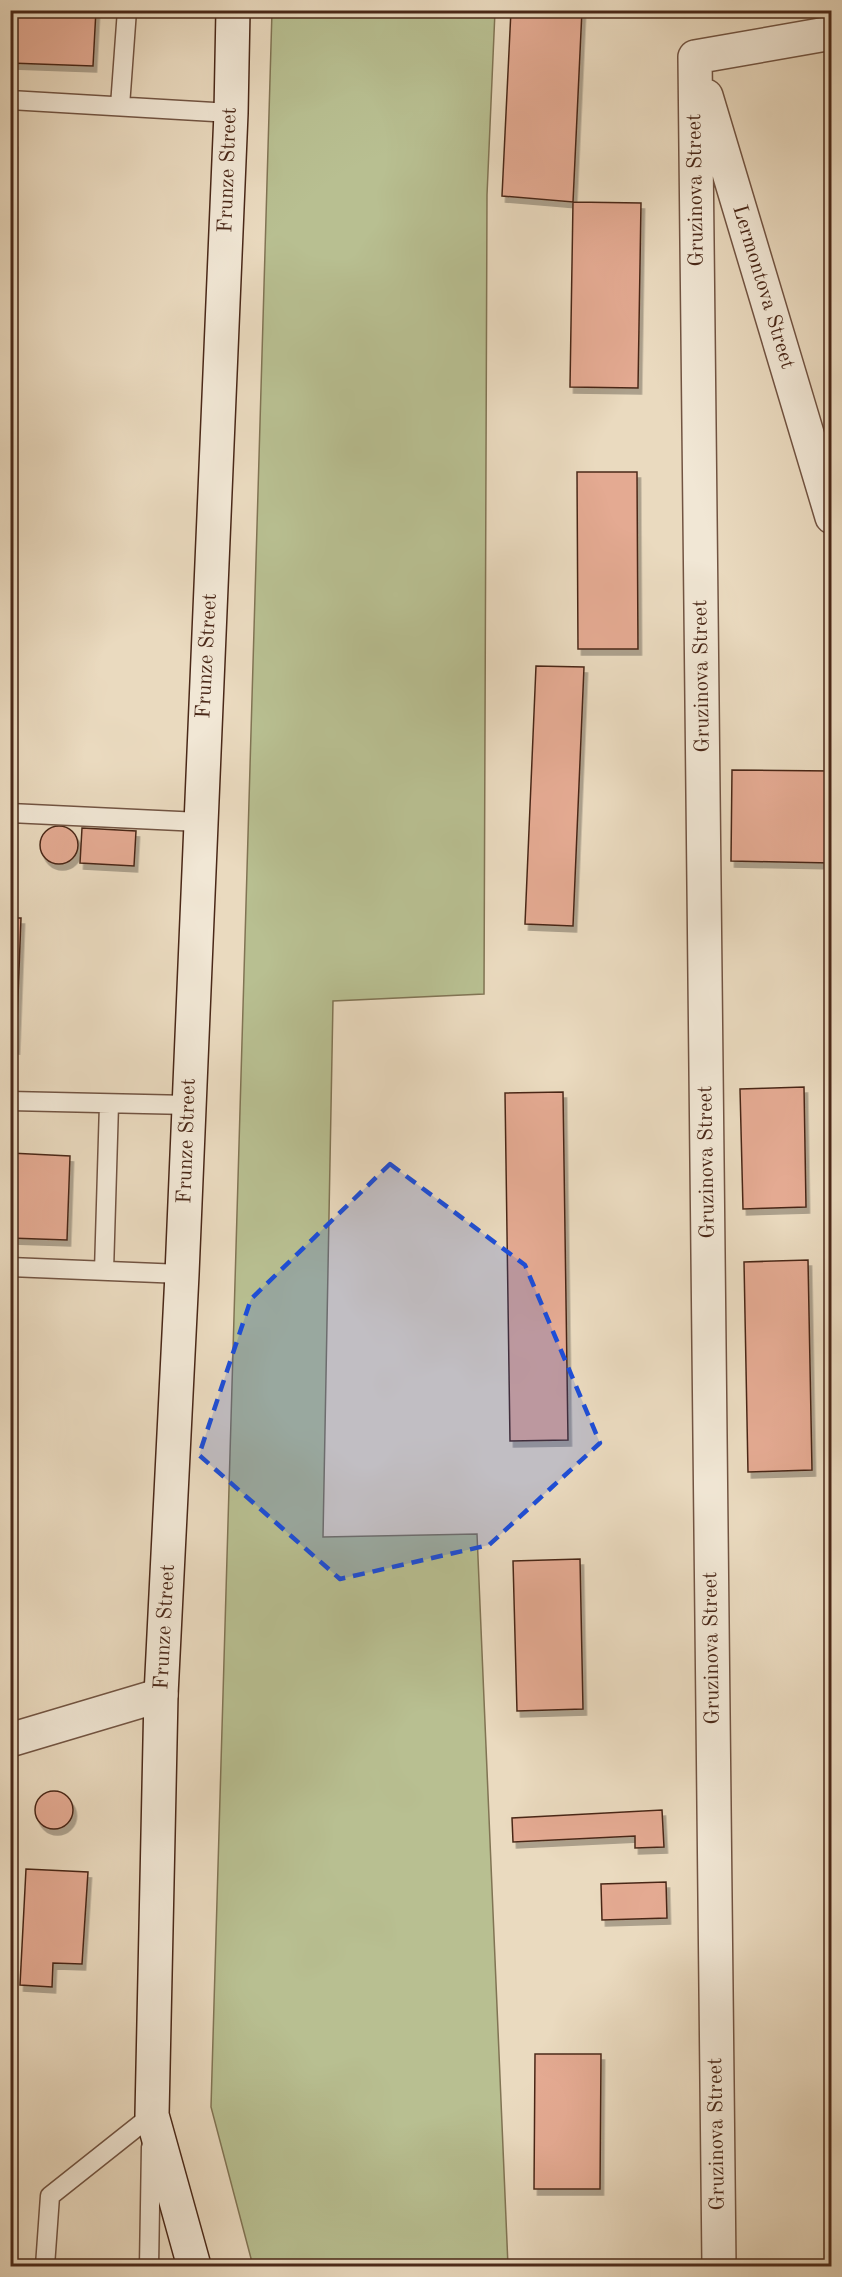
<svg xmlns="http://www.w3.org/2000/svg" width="842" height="2277" font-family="'Old Standard TT',serif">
  <defs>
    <filter id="shadow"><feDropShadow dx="3.5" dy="6" stdDeviation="0" flood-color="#0004"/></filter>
  </defs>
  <rect width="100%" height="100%" fill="#eadabf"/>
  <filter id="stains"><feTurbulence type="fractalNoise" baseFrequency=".00333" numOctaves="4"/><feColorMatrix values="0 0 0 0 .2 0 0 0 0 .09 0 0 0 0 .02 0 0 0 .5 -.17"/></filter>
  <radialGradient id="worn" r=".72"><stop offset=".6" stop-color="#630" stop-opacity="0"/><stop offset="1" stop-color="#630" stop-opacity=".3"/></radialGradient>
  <!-- park -->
  <path fill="#b8bf91" stroke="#817454" stroke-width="1.5" d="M272,11h223l-8,184 -3,799 -151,7 -10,536 154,-3 31,732h-255l-42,-159z"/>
  <!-- building -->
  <path fill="#e4aa92" stroke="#4a2818" stroke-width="1.5" filter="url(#shadow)" d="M10,10h86l-3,56 -83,-3z
    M511,10h71l-9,192 -71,-6z
    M10,140l4,1 -4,174z
    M573,202l68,1 -3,185 -68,-1z
    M577,472h60l1,177h-60z
    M536,666l48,1 -11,259 -48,-2z
    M732,770l100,1v92l-101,-2z
    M40 845a19 19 0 1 1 38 0a19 19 0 1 1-38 0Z
    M82,828l54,3 -2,35 -54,-3z
    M10,918h11l-5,130 -6,-1z
    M804,1087l2,120 -63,2 -3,-120z
    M563,1092l5,348 -58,1 -5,-348z
    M10,1153l60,3 -3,84 -57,-2z
    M808,1260l4,210 -64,2 -4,-210z
    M580,1559l3,150 -66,2 -4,-150z
    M35 1810a19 19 0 1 1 38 0a19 19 0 1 1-38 0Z
    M662,1810l2,37 -29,1v-12l-122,6 -1,-24z
    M26,1869l62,3 -6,92 -29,-1 -1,24 -32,-2z
    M666,1882l1,36 -65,2 -1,-36z
    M535,2054h66l-1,135h-66z
    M532,2261h66v5h-66z"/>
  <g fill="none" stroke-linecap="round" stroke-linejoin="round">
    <!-- service casing -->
    <g stroke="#725442" stroke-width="21">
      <path id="service" d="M10,100l221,13
        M120,106l7,-96
        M10,813l190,9
        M10,1101l179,4
        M10,1267l172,7
        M104,1271l5,-167
        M45,2266l5,-70 102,-81
        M149,2266l2,-119"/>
    </g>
    <!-- minor casing -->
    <g stroke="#725442" stroke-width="36">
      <path id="minor" d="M695,57l24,2209
        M695,57l137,-24
        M706,96l126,421
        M10,1740l151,-45"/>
    </g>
    <!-- secondary casing -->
    <g stroke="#4a2818" stroke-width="36">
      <path id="secondary" d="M194,2266l-42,-151 9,-420 21,-421 49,-1161 2,-103"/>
    </g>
    <!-- service -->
    <use href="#service" stroke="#f1e7d5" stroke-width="18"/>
    <!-- minor -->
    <use href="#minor" stroke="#f1e7d5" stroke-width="33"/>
    <!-- secondary -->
    <use href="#secondary" stroke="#f1e7d5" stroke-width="33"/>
  </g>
  <!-- marked area -->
  <path fill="#1d4ed8" fill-opacity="0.2" stroke="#1d4ed8" stroke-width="4.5" stroke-dasharray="12 8" stroke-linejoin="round" d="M390,1164l135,101 75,178 -111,102 -149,34 -141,-124 52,-156z"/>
  <g text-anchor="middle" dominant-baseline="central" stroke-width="4.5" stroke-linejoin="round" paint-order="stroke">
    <!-- street labels -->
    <g font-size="21" fill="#4a2818" stroke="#f1e7d5">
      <text transform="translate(228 170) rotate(-88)">Frunze Street</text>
      <text transform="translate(696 190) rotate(-91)">Gruzinova Street</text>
      <text transform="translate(763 287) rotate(73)">Lermontova Street</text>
      <text transform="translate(207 656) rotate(-87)">Frunze Street</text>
      <text transform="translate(702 676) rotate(-91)">Gruzinova Street</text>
      <text transform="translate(187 1141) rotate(-88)">Frunze Street</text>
      <text transform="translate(707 1162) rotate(-91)">Gruzinova Street</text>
      <text transform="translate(165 1627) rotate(-87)">Frunze Street</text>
      <text transform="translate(712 1648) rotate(-91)">Gruzinova Street</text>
      <text transform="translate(717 2134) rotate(-91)">Gruzinova Street</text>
    </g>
  </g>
  <!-- margin -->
  <rect width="842" height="2277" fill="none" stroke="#eadabf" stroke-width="36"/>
  <rect x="12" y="12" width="818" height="2253" fill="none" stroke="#4a2818" stroke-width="3"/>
  <rect x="18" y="18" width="806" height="2241" fill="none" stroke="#4a2818" stroke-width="1.5"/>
  <rect width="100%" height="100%" filter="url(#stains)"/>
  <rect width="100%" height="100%" fill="url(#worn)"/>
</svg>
